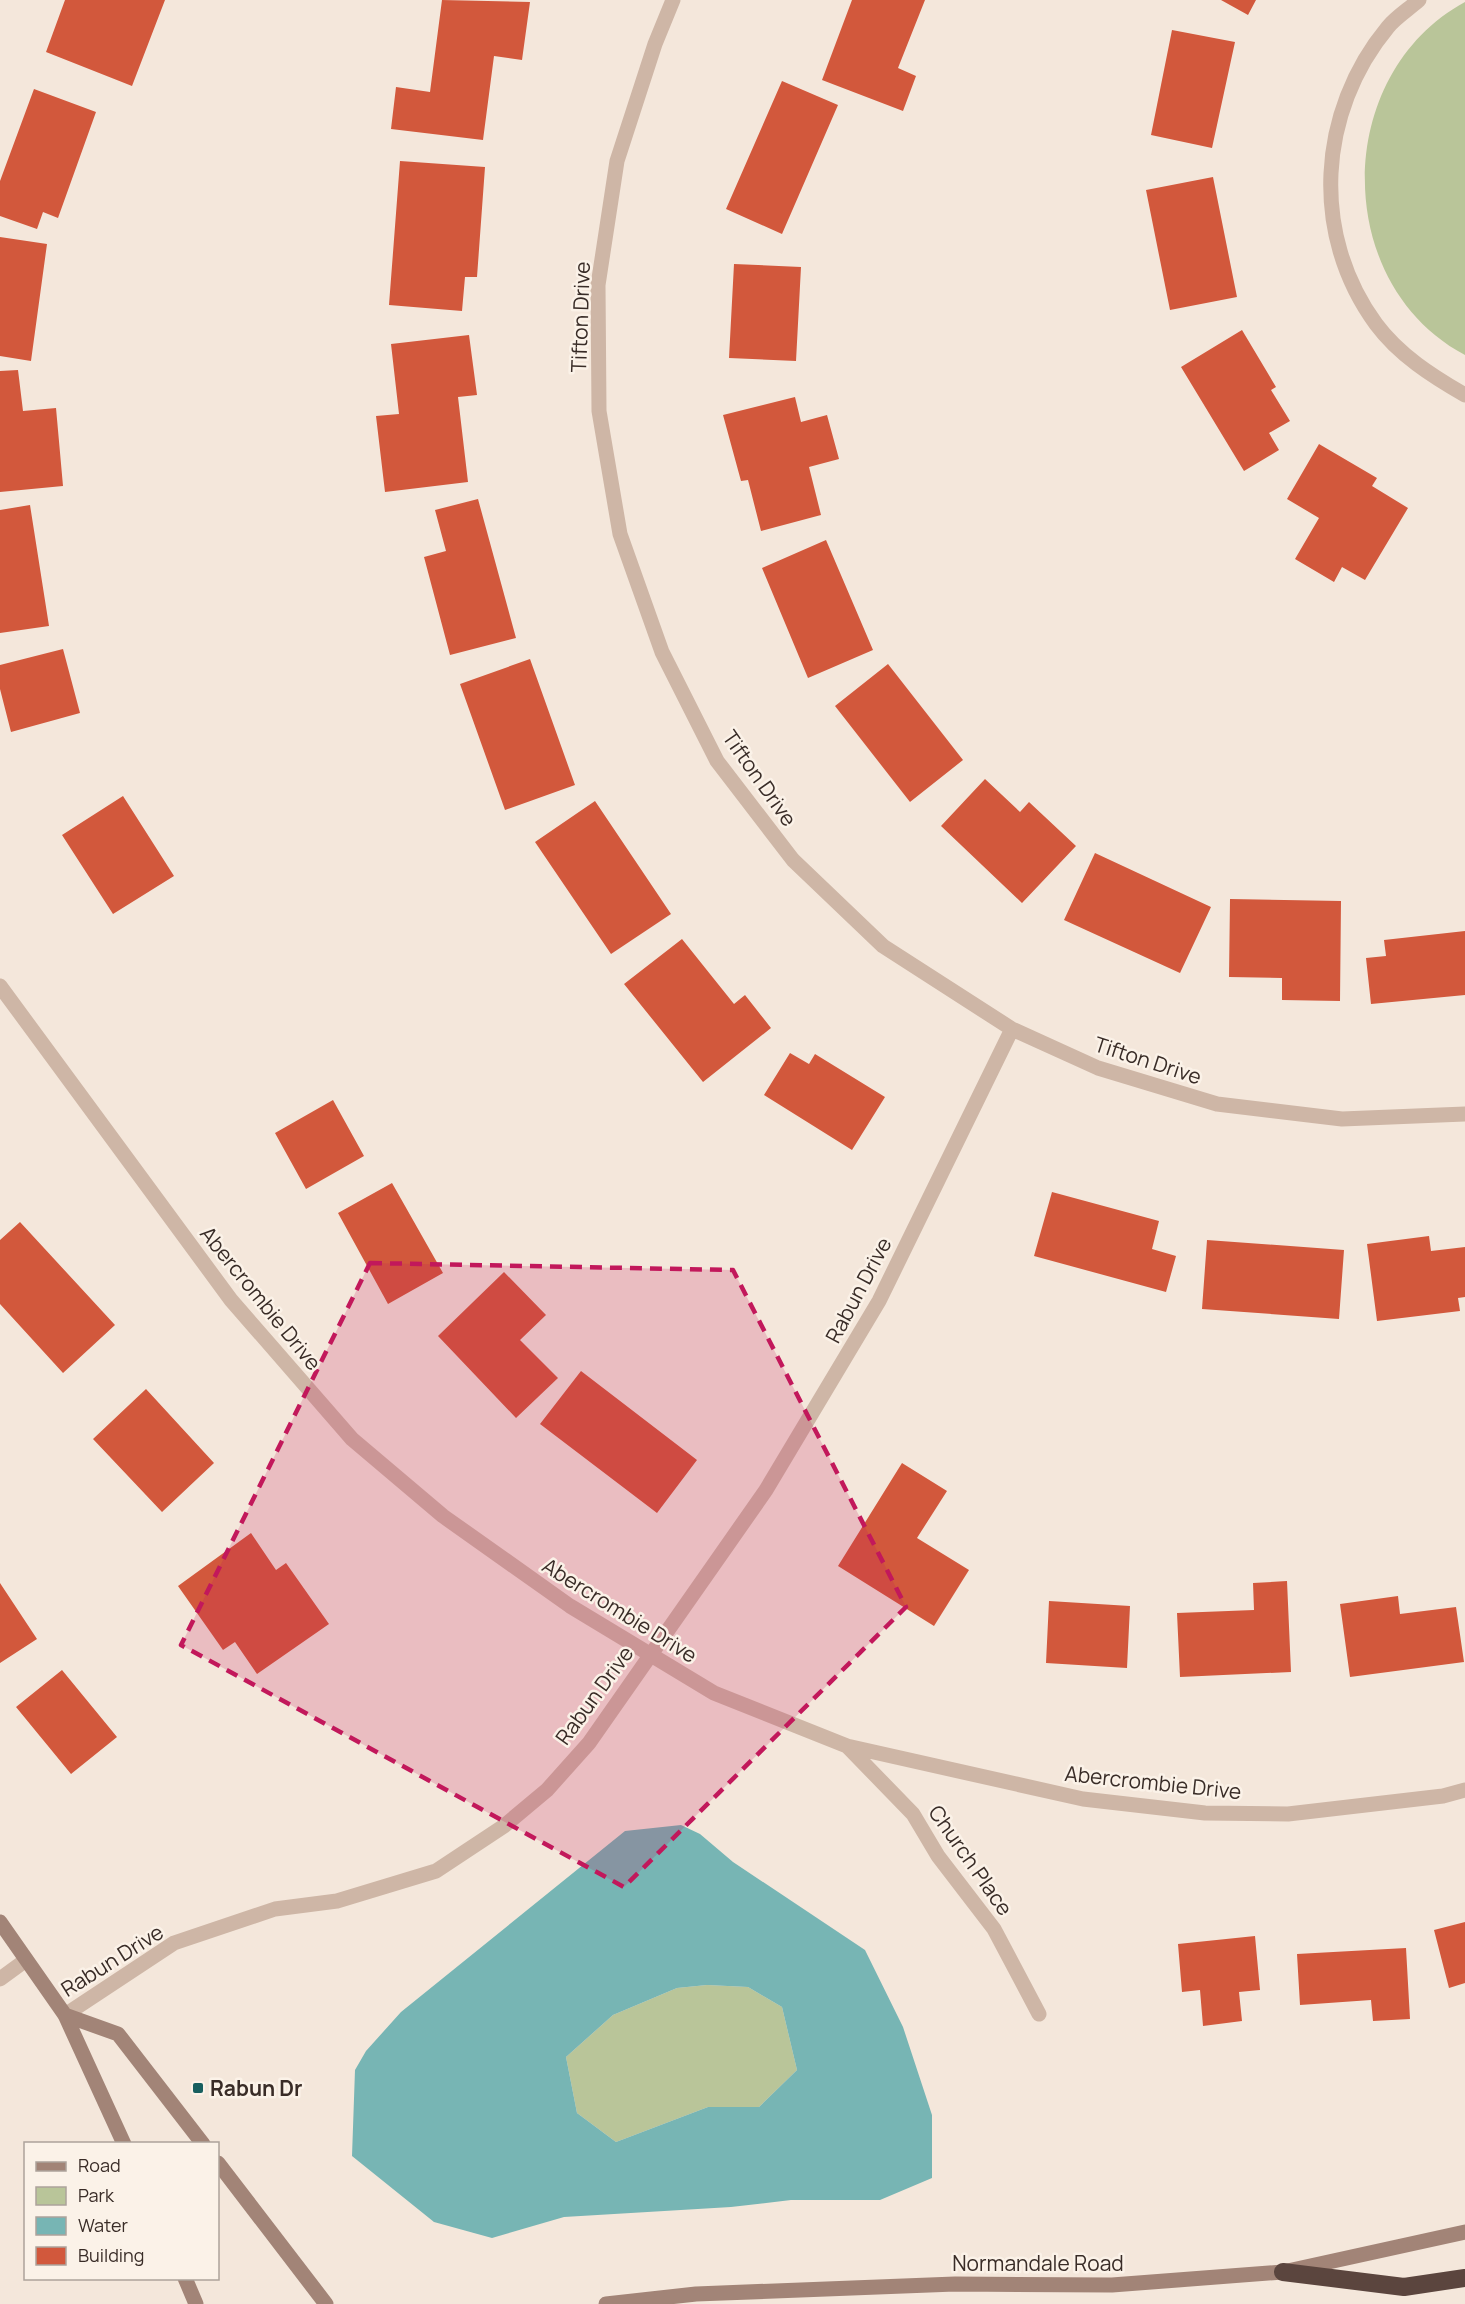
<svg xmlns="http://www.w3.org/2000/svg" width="1465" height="2304" font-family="Manrope,sans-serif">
  <rect width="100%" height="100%" fill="#f4e7db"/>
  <!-- green -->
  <path fill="#b9c599" d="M1465,2v353c-134,-71 -133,-281 0,-353z
    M707,1985l41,2 34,20 15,63 -38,37h-51l-92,35 -39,-29 -11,-56 47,-42 64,-27z"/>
  <!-- water -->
  <path fill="#77b5b4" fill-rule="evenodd" d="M681,1825l19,9 33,28 132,88 38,77 29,88v63l-52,22h-89l-60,7 -167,10 -72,21 -58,-16 -82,-66 3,-86 11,-19 35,-39 224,-181zM707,1985l41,2 34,20 15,63 -38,37h-51l-92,35 -39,-29 -11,-56 47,-42 64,-27z"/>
  <!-- building -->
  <path fill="#d2583c" d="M65,0h100l-33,86 -86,-34z
    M442,0l88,2 -8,58 -28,-4 -11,84 -92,-11 5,-42 34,5z
    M852,0h73l-27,68 18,8 -13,35 -81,-31z
    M1221,0h35l-8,15z
    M1172,30l63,12 -23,106 -61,-13z
    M782,81l56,24 -56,129 -56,-25z
    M34,89l62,23 -38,106 -15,-6 -6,17 -37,-13v-35z
    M400,161l85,6 -8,110h-12l-3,34 -73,-6z
    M1213,177l24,120 -67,13 -24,-120z
    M0,237l47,7 -16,117 -31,-5z
    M734,264l67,3 -5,94 -67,-3z
    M1242,330l34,57 -5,3 19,31 -21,12 10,17 -35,21 -63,-104z
    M469,335l8,60 -19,2 10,85 -83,10 -9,-76 23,-2 -8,-70z
    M18,370l5,41 33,-3 7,78 -63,6v-121z
    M795,397l6,25 26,-7 12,44 -30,8 12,48 -60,16 -13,-51 -7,1 -18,-66z
    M1319,444l58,34 -5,8 36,22 -43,72 -23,-13 -8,15 -39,-23 24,-41 -32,-19z
    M478,499l38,139 -66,17 -26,-98 22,-6 -11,-41z
    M30,505l19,121 -49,7v-123z
    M826,540l47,110 -65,28 -46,-110z
    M63,649l17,64 -69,19 -11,-43v-24z
    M530,659l45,126 -70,25 -45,-126z
    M888,664l75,96 -53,42 -75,-96z
    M985,779l35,33 9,-10 47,44 -54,57 -81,-77z
    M123,796l51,80 -61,38 -51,-79z
    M595,801l76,113 -60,40 -76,-112z
    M1095,853l116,54 -31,66 -116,-53z
    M1230,899l111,2 -1,100 -58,-1v-22l-53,-1z
    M1465,931v64l-94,9 -5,-46 20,-2 -2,-16z
    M682,939l52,65 11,-9 26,33 -68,54 -79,-98z
    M790,1053l19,11 6,-10 70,43 -33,53 -88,-55z
    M333,1100l31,56 -58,33 -31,-56z
    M392,1183l51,90 -55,31 -50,-91z
    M1052,1192l107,29 -7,28 24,7 -10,36 -132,-36z
    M20,1222l95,103 -52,48 -63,-69v-64z
    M1429,1236l2,15 34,-4v50l-7,1 2,13 -83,10 -10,-77z
    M1207,1240l137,10 -5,69 -137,-10z
    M504,1272l42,43 -26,25 38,38 -42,40 -78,-82z
    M581,1371l116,89 -40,53 -117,-89z
    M146,1389l68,74 -52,49 -69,-73z
    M902,1463l45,28 -30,47 52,32 -35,56 -96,-60z
    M251,1533l25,37 10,-7 43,61 -72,50 -22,-32 -12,8 -45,-64z
    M1287,1581l4,91 -111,5 -3,-64 77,-3 -1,-27z
    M0,1583l37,56 -37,24z
    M1398,1596l2,18 56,-7 8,55 -114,15 -10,-73z
    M1049,1601l81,5 -3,62 -81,-5z
    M62,1670l55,67 -46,37 -55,-67z
    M1465,1922v61l-16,5 -15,-58z
    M1255,1936l5,54 -21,2 3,29 -39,5 -3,-36 -18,2 -4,-48z
    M1406,1948l4,71 -37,2 -2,-21 -71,5 -3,-51z"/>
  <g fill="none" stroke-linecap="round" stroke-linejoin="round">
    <!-- lane -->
    <path stroke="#ceb6a6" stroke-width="15" d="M0,1979l26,-19"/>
    <!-- street -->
    <path stroke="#ceb6a6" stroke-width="15" d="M673,0l-18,44 -38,117 -19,124 1,126 21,123 42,118 55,109 76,99 90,86 129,83 86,39 119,36 125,15 123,-5
      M1419,0c-10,9 -23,17 -31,27 -70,84 -78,207 -12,297 23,31 56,52 89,71
      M0,986l231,314 121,139 91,77 127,90 144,87 133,53 236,53 122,14 83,1 155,-18 22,-6
      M847,1746l66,68 25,42 56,73 45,85
      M65,2015l109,-72 101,-34 62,-8 99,-30 68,-45 43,-36 42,-47 177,-253 113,-189 133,-272"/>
    <!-- secondary -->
    <path stroke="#a28477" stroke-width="15" d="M0,1922l65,93 59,129
      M65,2015l53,19 85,110
      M218,2163l108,141
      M185,2278l11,26
      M606,2304l90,-10 259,-10 157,1 171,-13 182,-40"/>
    <!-- highway -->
    <path stroke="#5b453e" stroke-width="18" d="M1283,2272l121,15 61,-9"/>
  </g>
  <!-- marked area -->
  <path fill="#c2185b" fill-opacity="0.2" stroke="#c2185b" stroke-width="4.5" stroke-dasharray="12 8" stroke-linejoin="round" d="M370,1263l363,7 173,337 -282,280 -443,-242z"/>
  <!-- markers -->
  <rect fill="#185f5f" stroke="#fbf2e8" stroke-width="2" x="192" y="2082" width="12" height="12" rx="3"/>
  <g text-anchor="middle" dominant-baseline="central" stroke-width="5" stroke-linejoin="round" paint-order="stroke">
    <!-- street labels -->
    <g font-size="21" fill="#392c27" stroke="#fbf2e8">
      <text transform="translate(580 317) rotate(-88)">Tifton Drive</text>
      <text transform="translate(760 778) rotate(55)">Tifton Drive</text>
      <text transform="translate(1148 1060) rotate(18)">Tifton Drive</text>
      <text transform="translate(858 1290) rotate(-62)">Rabun Drive</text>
      <text transform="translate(261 1298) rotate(51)">Abercrombie Drive</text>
      <text transform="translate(620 1610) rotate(32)">Abercrombie Drive</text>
      <text transform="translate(594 1695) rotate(-54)">Rabun Drive</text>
      <text transform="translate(1153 1782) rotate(6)">Abercrombie Drive</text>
      <text transform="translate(971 1860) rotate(55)">Church Place</text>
      <text transform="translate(112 1960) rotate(-32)">Rabun Drive</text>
      <text x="1038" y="2263">Normandale Road</text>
    </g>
    <!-- poi labels -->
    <g font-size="21" font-weight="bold" fill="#392c27" stroke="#fbf2e8" text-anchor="start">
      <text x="210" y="2088">Rabun Dr</text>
    </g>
  </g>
  <!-- legend -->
  <rect x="24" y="2142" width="195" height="138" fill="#fbf2e8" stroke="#ada39b" stroke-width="1.5"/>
  <rect x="36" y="2162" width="30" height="9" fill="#a28477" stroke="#ada39b" stroke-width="1.5"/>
  <text x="78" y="2172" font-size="18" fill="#392c27">Road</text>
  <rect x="36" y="2187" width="30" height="18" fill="#b9c599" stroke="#ada39b" stroke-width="1.5"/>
  <text x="78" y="2202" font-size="18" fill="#392c27">Park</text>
  <rect x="36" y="2217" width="30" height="18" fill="#77b5b4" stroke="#ada39b" stroke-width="1.5"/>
  <text x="78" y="2232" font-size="18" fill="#392c27">Water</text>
  <rect x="36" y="2247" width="30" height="18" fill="#d2583c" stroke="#ada39b" stroke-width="1.5"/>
  <text x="78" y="2262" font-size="18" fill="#392c27">Building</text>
</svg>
